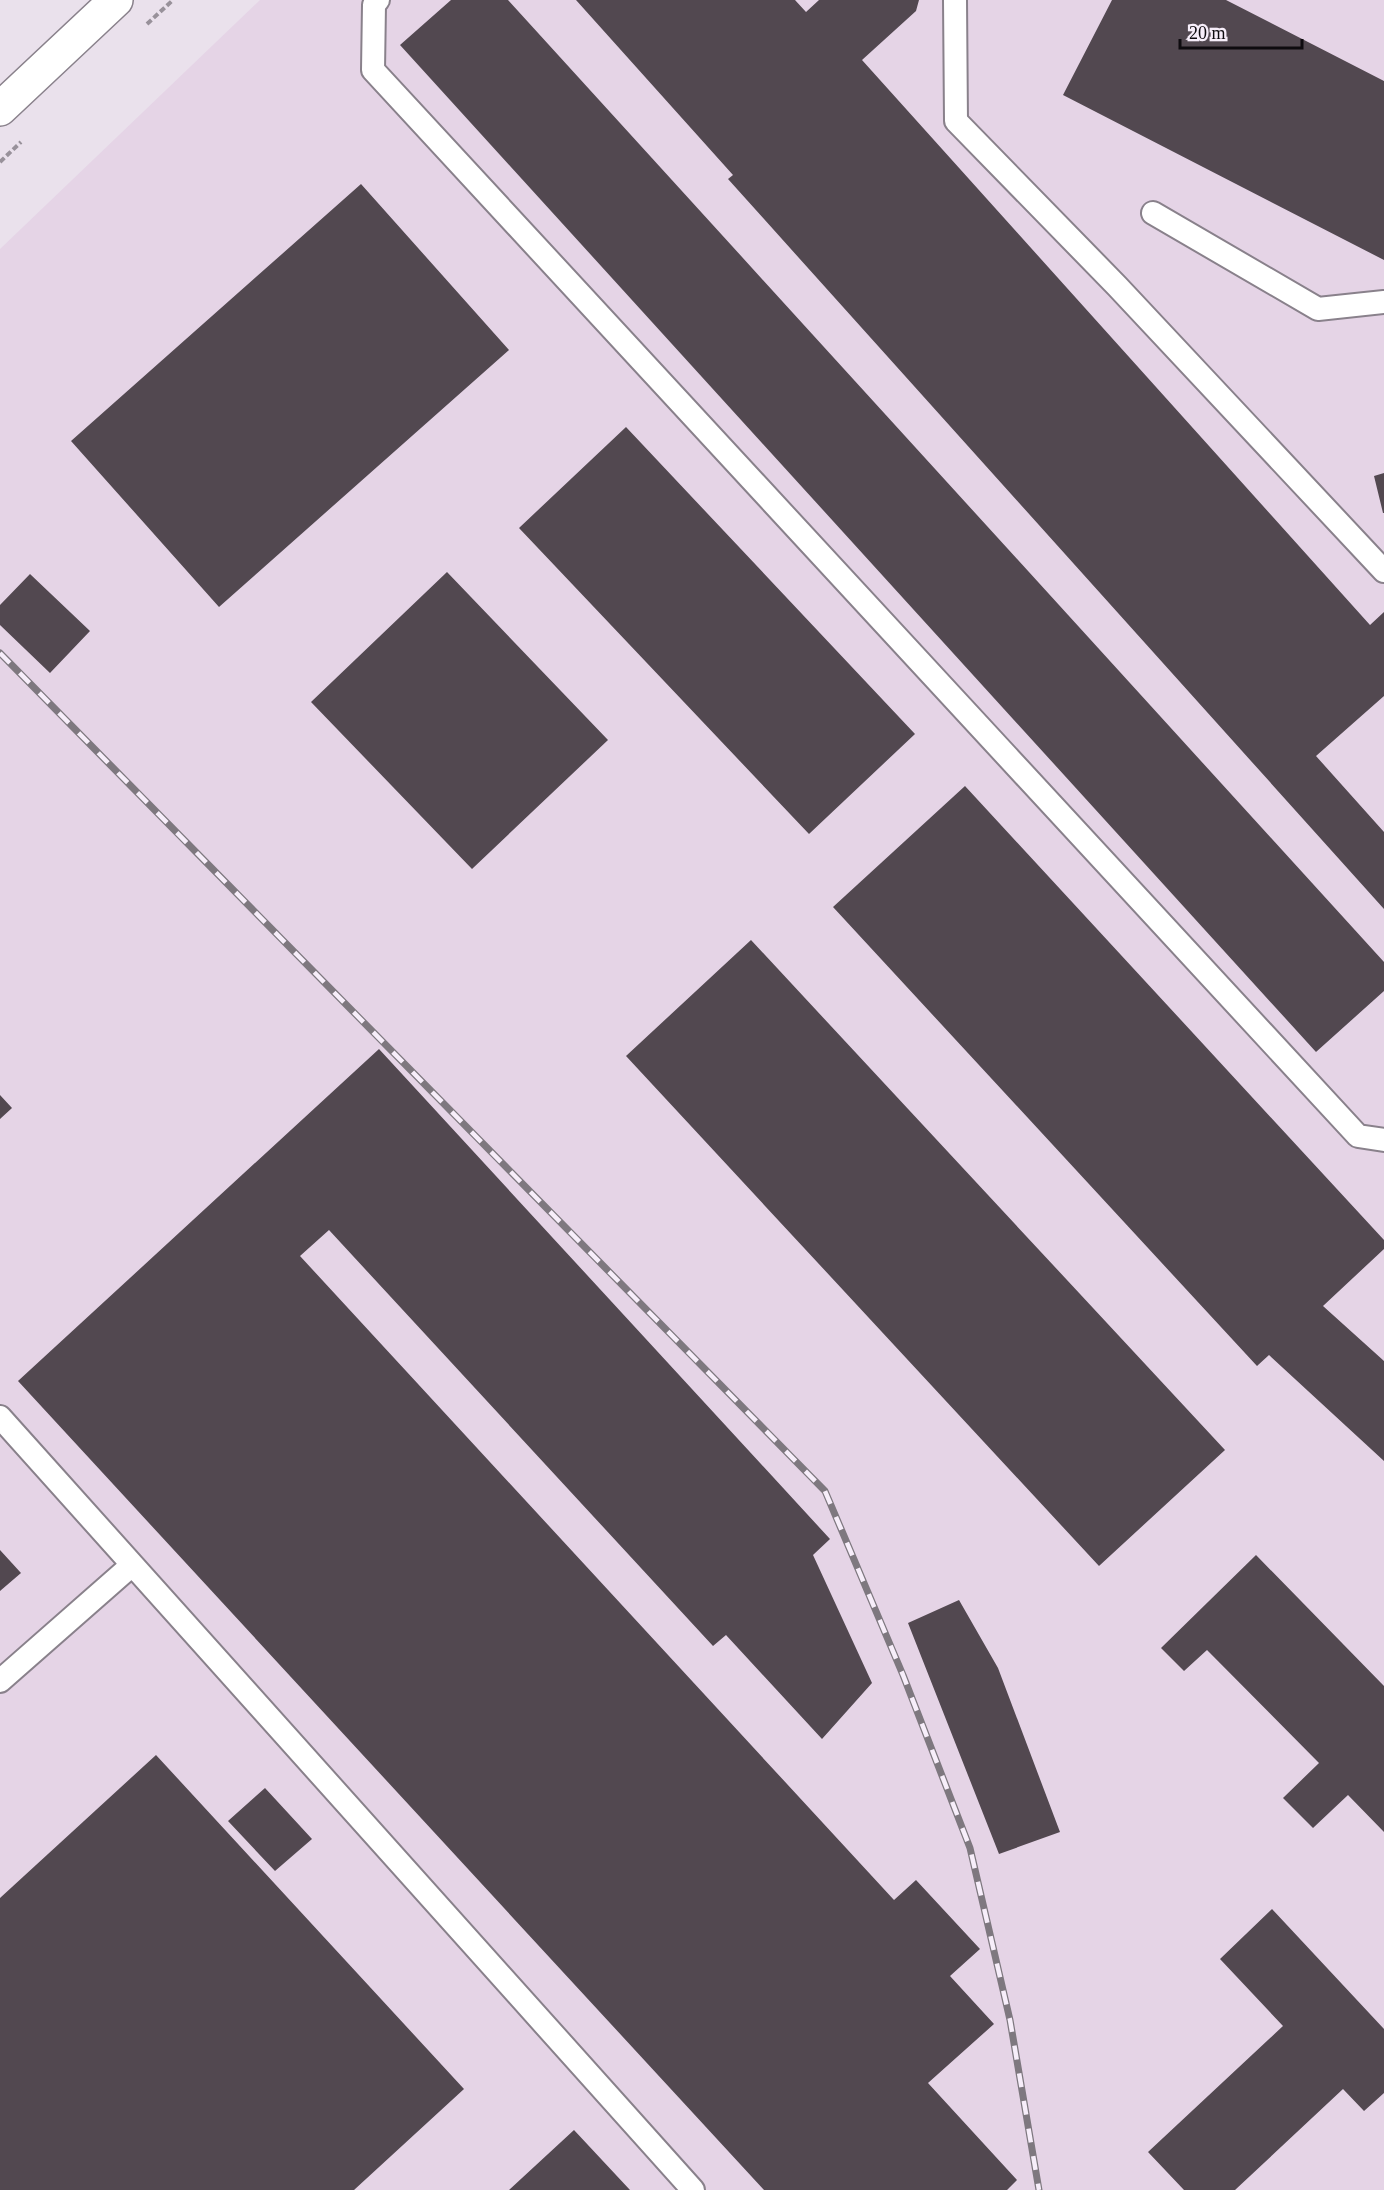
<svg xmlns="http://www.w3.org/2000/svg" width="1384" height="2190" font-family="Georgia,serif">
  <rect width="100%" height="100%" fill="#eae1ec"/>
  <!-- industrial -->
  <path fill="#e5d4e6" d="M260,0h1124v2190h-1384v-1941z"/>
  <!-- building -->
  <path fill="#524850" d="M451,0h57l876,962v29l-68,61 -916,-1007z
    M576,0h219l11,12 13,-12h100l-3,11 -54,49 508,565 14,-13v84l-68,60 68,76v77l-656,-730 5,-4z
    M1112,0h114l158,81v179l-321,-165z
    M361,184l148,166 -290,257 -148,-166z
    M626,427l289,307 -106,100 -290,-306z
    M1384,473v40h-1l-9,-37z
    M447,572l161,168 -136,129 -161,-167z
    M30,574l60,57 -40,42 -50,-48v-20z
    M965,786l419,454v9l-61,57 61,55v100l-115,-106 -12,11 -424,-459z
    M751,940l474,510 -126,116 -473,-510z
    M379,1049l451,490 -17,16 59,128 -50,56 -96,-104 -13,11 -384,-416 -29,26 594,644 22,-20 64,69 -30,27 44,48 -66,59 89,97 -10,10h-243l-746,-809z
    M0,1095l12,13 -12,11z
    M0,1550l21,23 -21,18z
    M1256,1555l128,131v146l-36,-37 -35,33 -30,-30 36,-35 -112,-113 -23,21 -23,-23z
    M959,1600l39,68 62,164 -61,22 -91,-231z
    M156,1755l308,334 -110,101h-354v-292z
    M265,1788l47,51 -37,32 -47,-50z
    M1272,1909l112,120v64l-20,18 -21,-22 -108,101h-51l-36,-38 135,-126 -63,-67z
    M574,2130l56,60h-121z"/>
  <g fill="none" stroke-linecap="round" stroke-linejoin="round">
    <!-- service casing -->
    <g stroke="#89818b" stroke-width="26">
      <path id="service" d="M378,0l-4,5 -1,65 985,1066 26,4
        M955,0l1,121 161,165 267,285
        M1153,213l165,96 66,-7
        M0,1417l693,773
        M0,1681l132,-116"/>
    </g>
    <!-- tertiary casing -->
    <g stroke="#89818b" stroke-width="36">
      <path id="tertiary" d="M0,109l116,-109"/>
    </g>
    <!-- path -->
    <path stroke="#98919a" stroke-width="4" stroke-dasharray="6 3" stroke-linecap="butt" d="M147,24l26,-24
      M0,162l21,-20"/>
    <!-- service -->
    <use href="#service" stroke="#fff" stroke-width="22"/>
    <!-- tertiary -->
    <use href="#tertiary" stroke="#fff" stroke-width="33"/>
    <!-- rail casing -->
    <g stroke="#7e787f" stroke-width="7">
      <path id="rail" d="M0,653l825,838 78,184 67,173 40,172 29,170"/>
    </g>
    <!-- rail -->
    <use href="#rail" stroke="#f7eefa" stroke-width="4.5" stroke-dasharray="14" stroke-linecap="butt"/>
  </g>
  <!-- scale -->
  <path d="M1180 39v9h122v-9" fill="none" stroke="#0e0b0f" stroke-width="3"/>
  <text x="1189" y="39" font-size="18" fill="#0e0b0f" stroke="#f7eefa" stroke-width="4.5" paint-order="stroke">20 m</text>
</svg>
